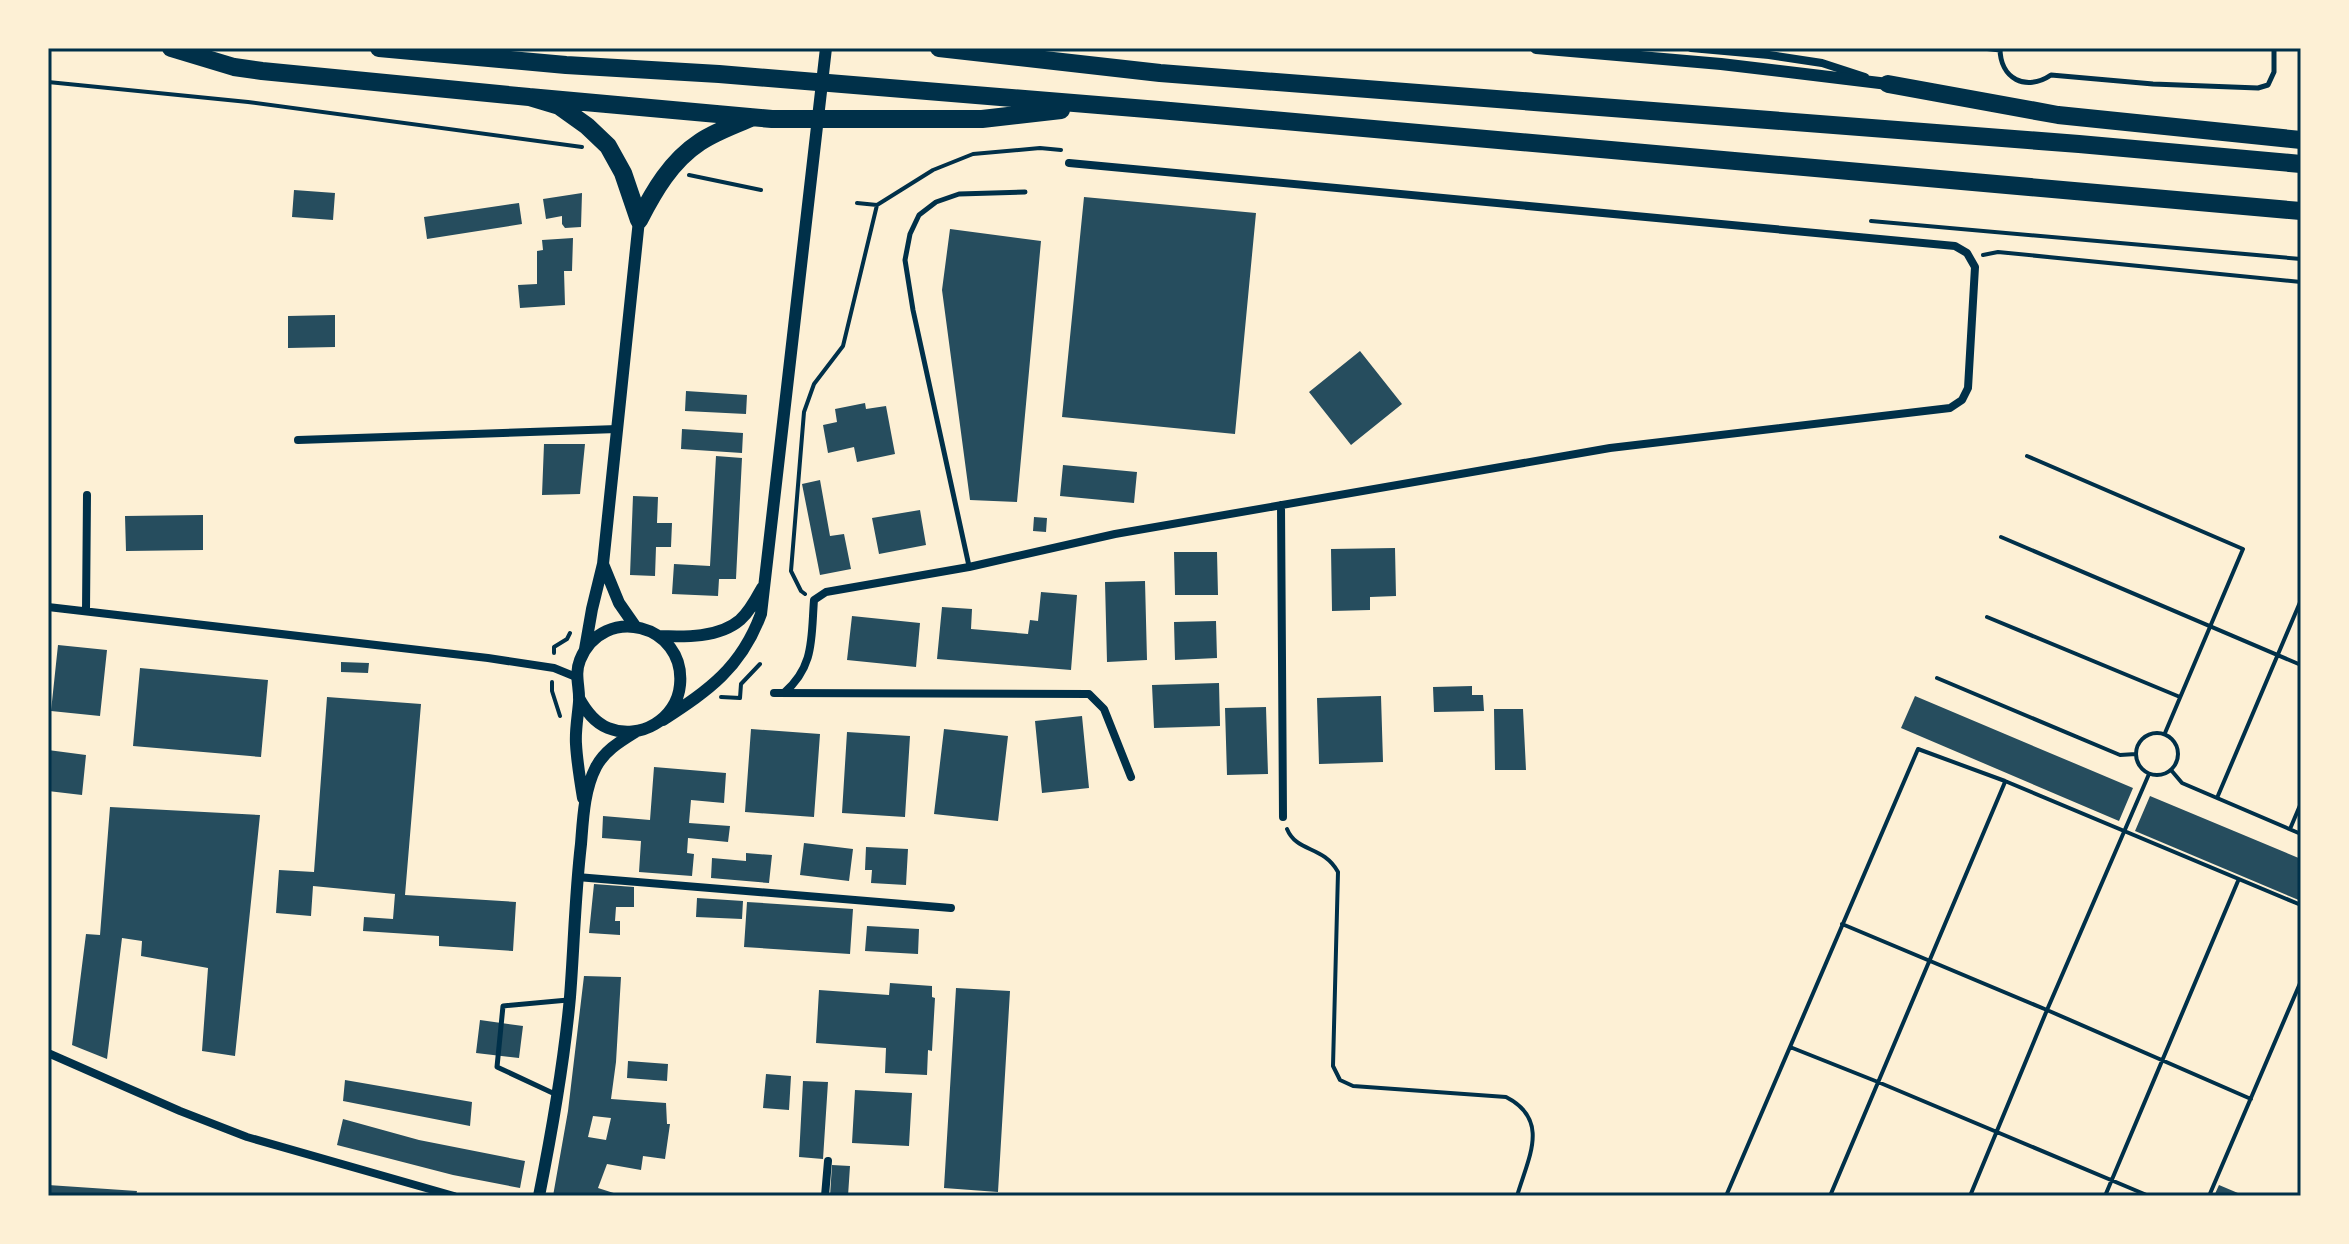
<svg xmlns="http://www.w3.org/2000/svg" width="2349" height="1244" font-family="'DM Sans',sans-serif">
  <rect width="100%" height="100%" fill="#fdf0d5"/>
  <!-- building -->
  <path fill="#264d5e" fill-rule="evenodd" d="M294,190l41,3 -2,27 -41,-3z
    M582,193l-1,34 -16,1 -3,-4v-8l-16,3 -3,-20z
    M1084,197l172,16 -21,221 -173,-17z
    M519,203l3,21 -95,15 -3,-22z
    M950,229l91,12 -24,261 -47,-2 -28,-210z
    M573,238l-1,33h-8l1,34 -45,3 -2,-23 19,-1v-33l6,-1 -1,-10z
    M335,315v32l-47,1v-32z
    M1360,351l42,53 -51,41 -42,-53z
    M686,391l61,4 -1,19 -61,-3z
    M865,403l1,6 20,-3 9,48 -38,8 -3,-15 -26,6 -5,-28 14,-3 -2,-13z
    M682,429l61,4 -1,20 -61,-4z
    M544,444h41l-5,50 -38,1z
    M716,456l26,2 -6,121h-17l-1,17 -46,-2 2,-30 36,2z
    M1063,465l74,7 -3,31 -74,-7z
    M820,480l10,56 14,-2 7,35 -31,6 -18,-91z
    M633,496l25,1 -1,26h15l-1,24h-15l-1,29 -25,-1z
    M920,510l6,35 -47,9 -7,-36z
    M203,515v35l-77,1 -1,-35z
    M1034,517l13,1 -1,14 -13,-1z
    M1395,548l1,48 -26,1v13l-38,1 -1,-62z
    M1174,552h43l1,43h-43z
    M1145,581l2,79 -40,2 -2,-80z
    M1041,592l36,3 -6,75 -134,-11 5,-52 30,2 -1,20 57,5 2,-14 8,1z
    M852,616l68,7 -4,44 -69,-7z
    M1216,621l1,37 -42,2 -1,-38z
    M58,645l49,5 -7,66 -49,-5z
    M341,662l28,1 -1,10 -27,-1z
    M140,668l128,12 -7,77 -128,-11z
    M1219,683l1,43 -66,2 -2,-43z
    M1472,686v9h11l1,16 -50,1 -1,-25z
    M1381,696l2,66 -64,2 -2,-66z
    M1915,696l218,92 -14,33 -218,-93z
    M327,697l94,7 -16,191 111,7 -3,49 -74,-5v-10l-76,-5 1,-14 29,2 2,-25 -82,-8 -2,30 -35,-3 3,-43 35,2z
    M1266,707l2,67 -41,1 -2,-67z
    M1494,709h29l3,61h-31z
    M1082,716l7,72 -47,5 -7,-72z
    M751,729l69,5 -6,83 -69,-5z
    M944,729l64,7 -10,85 -64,-7z
    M847,732l63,4 -5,81 -63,-4z
    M48,750l38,5 -4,40 -34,-4z
    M654,767l72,6 -2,30 -33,-3 -2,23 41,3 -2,16 -40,-4 -1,15 7,1 -2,22 -53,-4 2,-31 -39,-3 1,-22 47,4z
    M2150,796l151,63v42l-166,-70z
    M110,807l150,8 -25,241 -33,-5 6,-83 -67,-12 1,-15 -20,-3 -15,121 -35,-14 14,-111 14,1z
    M804,843l49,6 -4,32 -49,-6z
    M866,847l42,2 -2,36 -35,-2 1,-13h-7z
    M746,853l26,2 -3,28 -58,-5 1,-20 34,3z
    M594,884l40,3v20h-18l-1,14h5v14l-31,-2z
    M697,898l46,3 -1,18 -46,-2z
    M747,902l106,7 -3,45 -106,-7z
    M867,926l52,3 -1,25 -53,-3z
    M584,976l37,1 -5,85 -5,37 55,4 1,21h3l-5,35 -22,-3 -2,14 -34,-6 -9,24 25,8h-70l15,-85zM593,1116l18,2 -5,22 -18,-3z
    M890,983l42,3v11l3,1 -3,53 -4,-1 -1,25 -42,-2 1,-25 -70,-5 3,-53 70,5z
    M956,988l54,3 -12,201 -54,-4z
    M480,1020l43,6 -4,32 -43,-5z
    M628,1061l40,3 -1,17 -40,-3z
    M766,1074l25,2 -2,34 -26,-2z
    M345,1080l127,22 -2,24 -127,-25z
    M803,1081l25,1 -5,77 -24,-2z
    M855,1090l57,3 -3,53 -57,-3z
    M343,1119l76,21 106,21 -5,27 -67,-13 -116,-30z
    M832,1165l18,1 -2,30h-18z
    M48,1185l89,6 -1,5h-88z
    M2219,1185l26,11h-31z"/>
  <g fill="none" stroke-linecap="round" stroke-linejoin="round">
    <!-- path -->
    <path stroke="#003049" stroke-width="4" d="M48,82l200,20 334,45
      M689,175l72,15
      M857,203l20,2 56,-35 40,-16 67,-6 21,2
      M1871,221l430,38
      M1983,255l15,-3 303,30
      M2027,456l216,93 -78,184
      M2001,537l300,128
      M805,594l-4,-3 -10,-20 13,-159 10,-28 29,-38 34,-141
      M1987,617l193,80
      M554,653v-6l13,-8 3,-6
      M1937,678l183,77 16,-1
      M552,682v9l8,25
      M721,697l19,1 1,-14 19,-20
      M2136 754a21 21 0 1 1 42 0a21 21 0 1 1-42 0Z
      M2171,770l11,13 119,51
      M2217,798l84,-198
      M1287,829c10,24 36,16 51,43l-5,194 7,14 13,6 153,11c45,23 22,61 11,99
      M2290,829l11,-26
      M1842,924l205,86 204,89
      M1790,1047l88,35 271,114
      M1726,1196l192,-447 87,32 296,124
      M1830,1196l175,-414
      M1970,1196l77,-186 102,-236
      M2105,1196l133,-315
      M2209,1196l92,-215"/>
    <!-- service -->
    <path stroke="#003049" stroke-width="5" d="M1983,48l17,2
      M2000,48c0,31 26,44 51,27l102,9 105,4 10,-3 6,-13v-24
      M969,566l-56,-256 -8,-50 5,-26 9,-19 17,-13 23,-8 66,-2
      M557,1095l-60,-28 6,-61 65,-6"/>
    <!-- minor -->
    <path stroke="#003049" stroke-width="8" d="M1691,48l78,7 53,8 43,14
      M298,440l319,-11
      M1281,505l2,312
      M48,607l440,51 66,10 22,9
      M86,611l1,-116
      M774,693l315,1 15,15 27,68
      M784,693c31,-27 27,-55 30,-93l12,-8 143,-25 146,-33 495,-86 340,-40 12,-8 6,-12 7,-121 -8,-14 -12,-7 -886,-83
      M577,877l374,31
      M48,1053l132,58 67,26 207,59
      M825,1196l3,-35"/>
    <!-- tertiary -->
    <path stroke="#003049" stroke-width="12" d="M1536,48l185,16 167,20
      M603,564l16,39 16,23
      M659,636c26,1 60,2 81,-16 10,-9 16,-21 22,-32
      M585,649l7,-40 11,-45 36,-344
      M579,698c7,13 15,24 29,30 32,13 69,-9 72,-43 6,-61 -77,-82 -100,-25 -6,15 0,27 -1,42 -1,14 -4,28 -3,42 1,18 4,36 7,54
      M663,720c46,-30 78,-52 98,-106l65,-566
      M539,1196c13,-65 25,-133 31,-199 4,-51 5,-102 11,-153 2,-25 3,-54 15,-77 9,-17 25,-26 41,-36"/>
    <!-- trunk -->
    <path stroke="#003049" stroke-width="18" d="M171,48l63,19 28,4 267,26 30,9 28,20 21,20 15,27 16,47
      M379,48l187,17 153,9 440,36 1142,101
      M939,48l221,25 919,71 222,20
      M1888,84l170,31 243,25
      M529,97l243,22h210l79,-9
      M639,220c15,-29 32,-59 61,-78 15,-10 34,-17 51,-24"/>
  </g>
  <!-- border -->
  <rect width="2349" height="1244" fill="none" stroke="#fdf0d5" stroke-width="100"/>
  <rect x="50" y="50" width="2249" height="1144" fill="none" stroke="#003049" stroke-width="3"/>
</svg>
